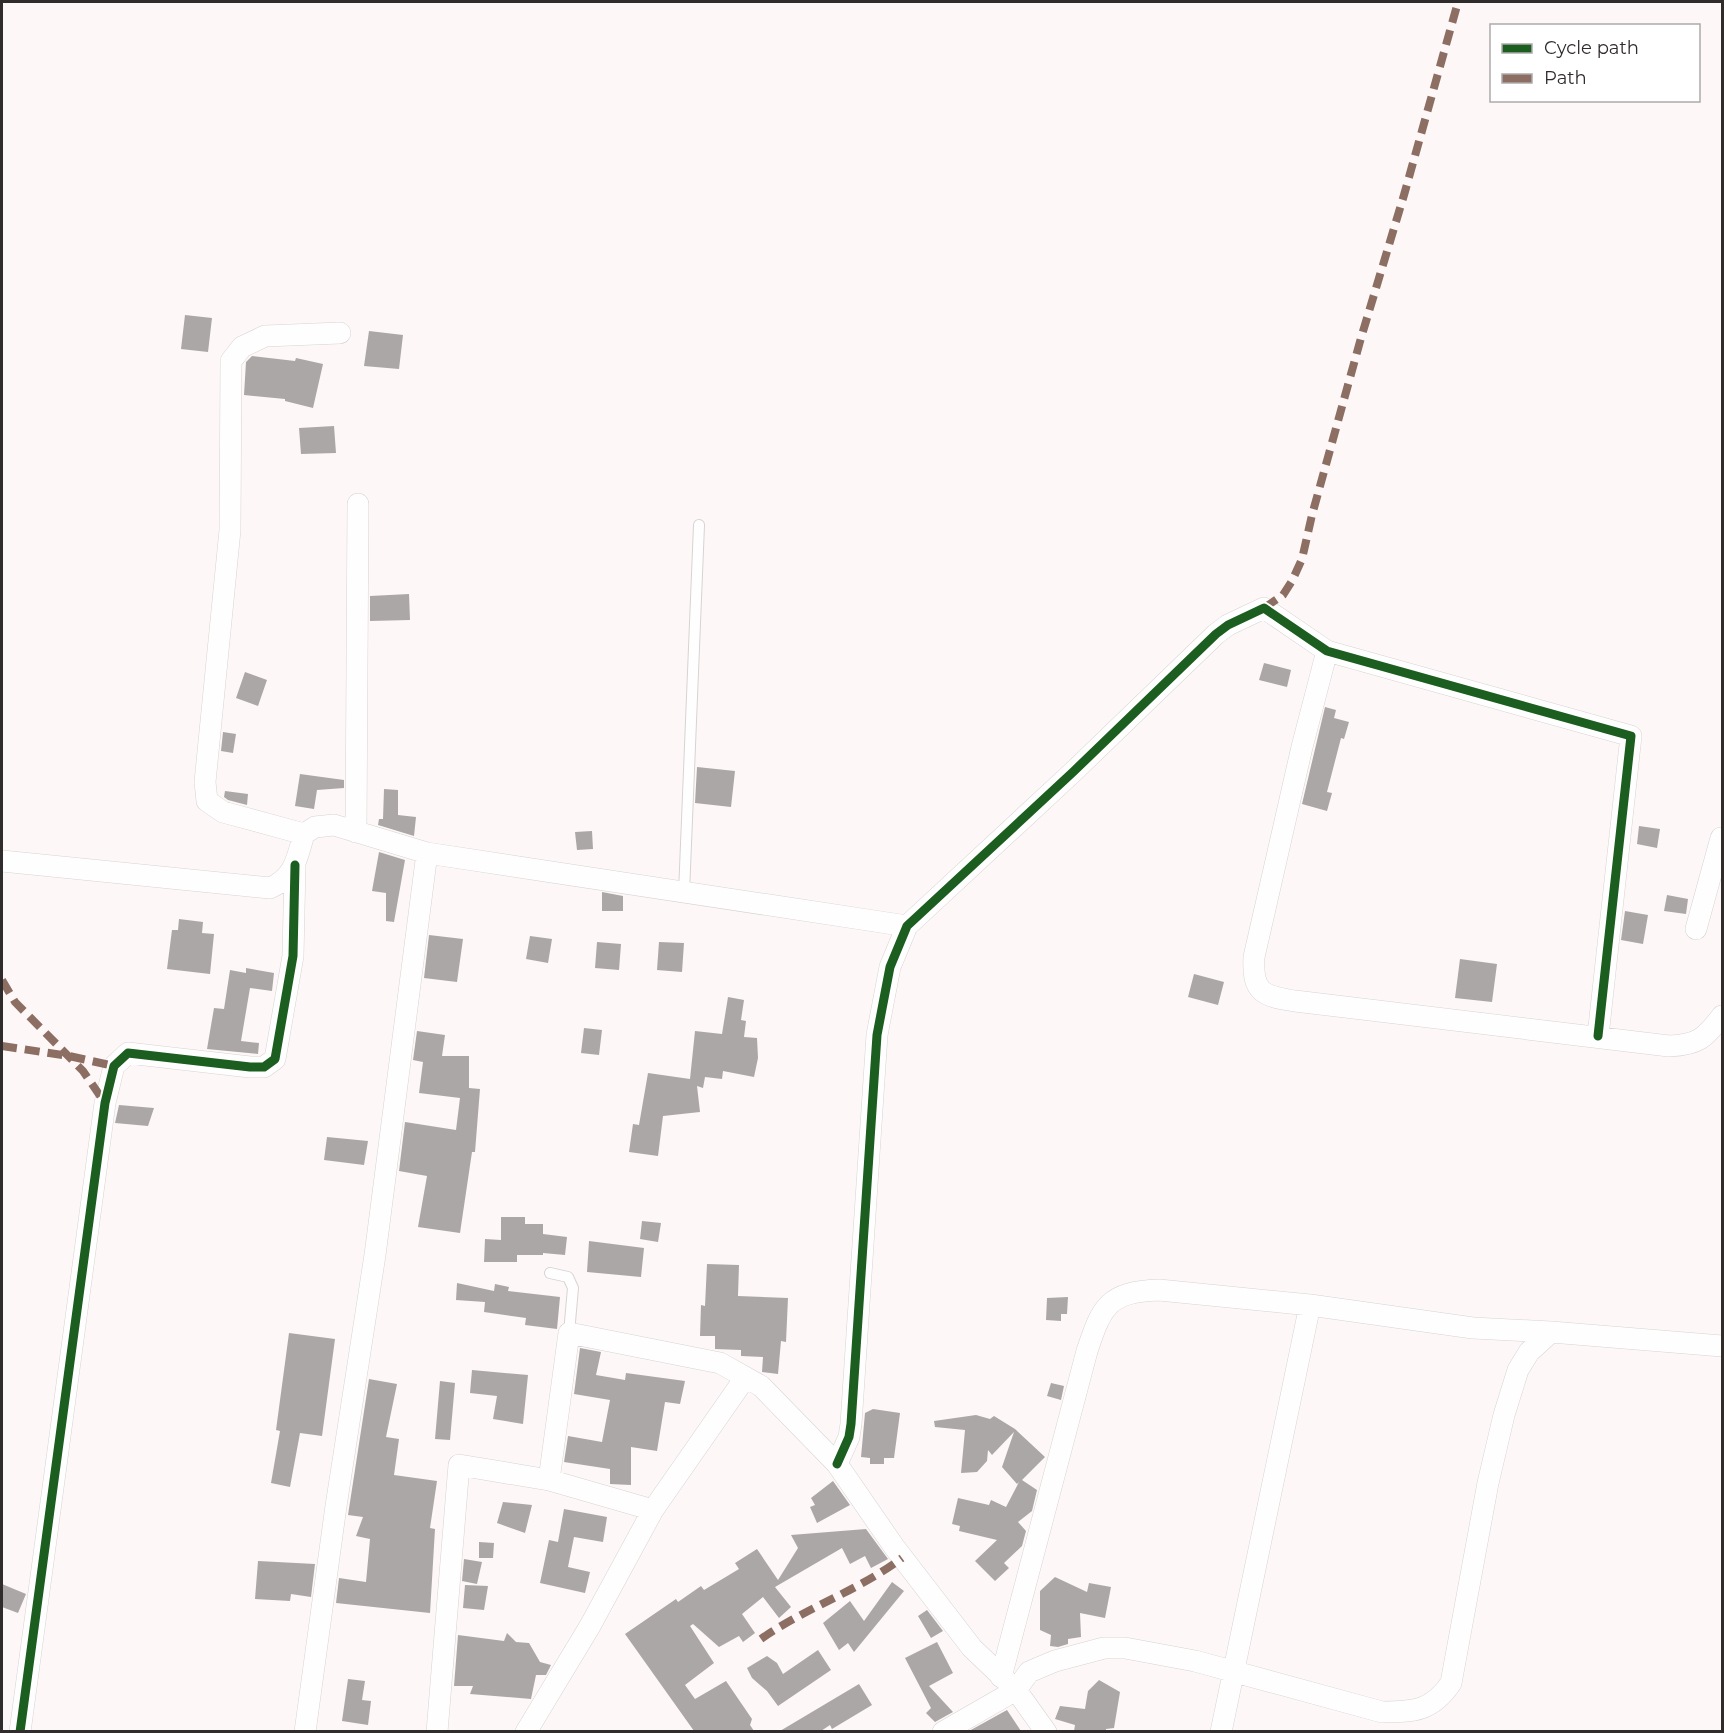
<svg xmlns="http://www.w3.org/2000/svg" width="1724" height="1733" font-family="Montserrat,sans-serif">
  <rect width="100%" height="100%" fill="#fdf7f7"/>
  <!-- building -->
  <path fill="#aca7a7" d="M185,315l27,3 -4,34 -27,-3z
    M369,331l34,4 -4,34 -35,-3z
    M252,356l43,5 1,-3 27,6 -10,44 -28,-7v-2l-41,-4 2,-33z
    M334,426l2,27 -35,1 -2,-26z
    M409,594l1,26 -40,1v-25z
    M1264,663l27,7 -4,17 -28,-7z
    M245,672l22,8 -9,26 -22,-8z
    M1325,707l11,3 -2,8 15,4 -5,17 -3,-1 -14,54 5,1 -5,18 -25,-7z
    M223,732l13,2 -3,19 -12,-2z
    M697,767l38,4 -4,36 -36,-4z
    M300,774l44,6v8l-27,2 -3,19 -19,-3z
    M384,789l14,1v25l18,2 -2,19 -36,-11 1,-6h4z
    M225,791l23,3 -1,11 -19,-5 -4,-3z
    M1639,826l21,3 -3,19 -20,-4z
    M592,831l1,18 -16,1 -2,-18z
    M379,852l26,8 -11,62 -8,-1v-28l-14,-2z
    M602,892l21,4v15h-21z
    M1667,895l21,4 -2,15 -22,-3z
    M1625,911l23,4 -5,29 -22,-4z
    M179,919l24,3 -1,11 12,1 -4,40 -43,-5 5,-39h6z
    M429,935l34,4 -6,43 -33,-4z
    M530,936l22,3 -4,24 -22,-4z
    M597,942l24,2 -2,26 -24,-2z
    M659,942l25,1 -2,29 -25,-2z
    M1460,959l37,5 -5,38 -37,-4z
    M246,968l28,5 -2,18 -22,-3 -9,53 18,2 -1,11 -51,-5 7,-41 10,1 6,-39 16,3z
    M1194,974l30,8 -6,23 -30,-8z
    M728,997l16,3 -3,20 5,1 -2,16 13,1 1,20 -4,19 -31,-6 -1,8 -17,-2 -2,11 -6,-2 3,26 -37,4 -5,40 -29,-4 4,-28 6,1 9,-52 42,6 5,-48 27,3z
    M584,1028l18,2 -3,25 -18,-2z
    M417,1031l28,4 -3,21h27v32l11,1 -5,63h-3l-12,81 -42,-6 9,-51 -28,-5 6,-49 51,8 4,-32 -41,-5 4,-31 -10,-2z
    M119,1105l35,3 -6,18 -33,-3z
    M327,1137l41,4 -4,24 -40,-5z
    M501,1217h24v7h18v10l24,3 -2,18 -22,-2v2h-26v7h-33l1,-23 16,1z
    M642,1221l19,2 -3,19 -18,-3z
    M589,1241l55,7 -3,29 -54,-5z
    M707,1264l32,1 -1,31 50,2 -2,44 -5,-1 -3,33 -16,-2 1,-15 -22,-1v-6l-26,-1v-13h-15l1,-31 4,1z
    M457,1283l37,8 1,-7 14,3 -1,4 52,6 -3,32 -32,-4 1,-7 -42,-6 1,-10 -29,-2z
    M1068,1297l-1,17h-6v7l-15,-1 1,-22z
    M289,1333l46,6 -13,97 -22,-3 -10,54 -19,-4 9,-52 -4,-1z
    M580,1348l21,4 -5,23 29,5 1,-7 59,8 -5,23 -15,-2 -8,49 -26,-4v38l-21,-1v-15l-46,-7 4,-26 34,6 8,-42 -36,-6z
    M472,1370l56,5 -5,49 -30,-5 4,-23 -27,-3z
    M369,1379l28,5 -11,53 13,2 -5,36 43,6 -7,47 5,1 -5,84 -94,-10 3,-25 27,4 4,-43 -14,-3 7,-19 -15,-2z
    M440,1381l15,2 -5,57 -15,-1z
    M1051,1383l13,3 -3,14 -14,-4z
    M873,1409l27,4 -6,45h-10v6h-14v-6l-9,-1 4,-44z
    M976,1415l14,4 4,-3 21,13 30,28 -23,23 15,10 -5,21 -14,11 8,9 -4,15 -18,17 5,5 -14,13 -20,-20 22,-21 -38,-9 1,-5 -8,-2 6,-26 31,7 2,-5 15,7 13,-25 -2,2 -15,-17 12,-35 -22,23 -4,-5 -1,11 -10,11 -16,1 4,-43 -30,-3 -1,-6z
    M833,1481l17,24 -33,18 -7,-16 5,-2 -4,-7z
    M503,1502l29,3 -7,28 -28,-10z
    M564,1509l43,8 -4,25 -29,-5 -6,30 22,5 -5,21 -45,-10 9,-43 9,2z
    M866,1529l22,30 -17,9 -6,-12 -15,8 -8,-16 -67,39 16,20 -12,11 -16,-21 -21,17 13,19 -12,9 -4,-6 -20,11 -26,-23 -3,2 24,37 -29,22 10,14 31,-18 26,38 -2,6 4,6h-60l-69,-97 51,-35 2,3 23,-16 3,4 35,-21 -4,-6 22,-14 21,31 20,-32 -7,-13z
    M479,1542l15,1 -1,15h-14z
    M464,1559l18,3 -5,22 -15,-3z
    M258,1561l57,3 -4,33 -20,-3 -1,7 -35,-2z
    M1055,1577l32,15 2,-9 22,4 -6,31 -25,-5 1,24 -13,2v5l-10,3 -8,-1 1,-11 -11,-5v-39z
    M892,1582l12,9 -50,61 -6,-9 -9,7 -16,-27 27,-22 14,20z
    M2,1584l24,10 -8,19 -16,-6z
    M465,1585l23,1 -4,24 -21,-2z
    M927,1610l16,21 -12,7 -13,-22z
    M507,1633l9,9 13,1 11,19 11,3 -5,10h-10l-5,24 -61,-5 3,-8h-19l4,-51 46,6z
    M937,1642l16,31 -24,13 24,26 -18,10 -9,-9 5,-5 -26,-50z
    M818,1650l13,20 -53,36 -11,-15 -15,-13 -5,-10 20,-12 10,7 6,11z
    M348,1679l17,2 -3,19 9,1 -3,24 -26,-4z
    M1099,1680l21,12 -6,36 -8,1v2h-32l1,-6 -20,-6 5,-13 25,3 3,-18z
    M859,1684l13,21 -40,24 -2,-4 -9,6h-41z
    M1007,1710l14,21h-52z"/>
  <g fill="none" stroke-linecap="round" stroke-linejoin="round">
    <!-- service casing -->
    <g stroke="#d8d3d3" stroke-width="12">
      <path id="service" d="M684,893l15,-368
        M550,1273l18,4 5,11 -4,45"/>
    </g>
    <!-- minor casing -->
    <g stroke="#d8d3d3" stroke-width="22">
      <path id="minor" d="M1327,651l-25,96 -48,210c-2,36 9,39 41,44l374,45c29,-1 36,-8 53,-30
        M356,832l2,-328
        M304,834l-81,-22 -16,-11 -2,-19 25,-252 1,-169 11,-14 23,-11 75,-3
        M2,861l268,27c25,-11 27,-30 34,-54l11,-7 19,-2 93,28 480,73
        M1696,929l25,-91 1,1
        M837,1464l12,-27 2,-13 26,-389 13,-68 17,-41 166,-154 143,-138 12,-9 36,-17 63,43 304,85 -33,300
        M549,1480l20,-147 151,30 41,23 76,78 58,84 77,100 44,42 30,42
        M1001,1677l86,-326c15,-45 21,-59 72,-61l151,15 163,23 78,4 171,14
        M20,1732l85,-629 9,-37 14,-13 122,14h14l11,-8 18,-103 2,-91
        M305,1732l31,-226 39,-251 52,-402
        M437,1732l22,-267 90,15 104,30
        M526,1732l64,-106 63,-116 92,-132
        M943,1732l73,-42 13,-18 26,-11 49,-13h21l70,13 187,51c32,0 50,-1 69,-29l37,-200 16,-68 14,-45 11,-18 22,-20
        M1221,1732l89,-427"/>
    </g>
    <!-- service -->
    <use href="#service" stroke="#fffefe" stroke-width="10"/>
    <!-- minor -->
    <use href="#minor" stroke="#fffefe" stroke-width="21"/>
    <!-- quiet -->
    <path stroke="#8d6e63" stroke-width="8" stroke-dasharray="15 8" stroke-linecap="butt" d="M1264,608l19,-13 9,-14 10,-22 10,-44 49,-177 43,-143 54,-193
      M2,980l13,22 68,69 22,32
      M2,1046l67,10 45,10
      M761,1639c44,-31 97,-48 141,-81"/>
    <!-- cycleway casing -->
    <g stroke="#fff" stroke-width="13">
      <path id="cycleway" d="M837,1464l12,-27 2,-13 26,-389 13,-68 17,-41 166,-154 143,-138 12,-9 36,-17 63,43 304,85 -33,300
        M20,1732l85,-629 9,-37 14,-13 122,14h14l11,-8 18,-103 2,-91"/>
    </g>
    <!-- cycleway -->
    <use href="#cycleway" stroke="#1b5e20" stroke-width="9"/>
  </g>
  <!-- border -->
  <rect width="1724" height="1733" fill="none" stroke="#312c2c" stroke-width="6"/>
  <!-- legend -->
  <rect x="1490" y="24" width="210" height="78" fill="#ffffff" stroke="#adabab" stroke-width="1.5"/>
  <rect x="1502" y="44" width="30" height="9" fill="#1b5e20" stroke="#adabab" stroke-width="1.5"/>
  <text x="1544" y="54" font-size="18" fill="#312c2c">Cycle path</text>
  <rect x="1502" y="74" width="30" height="9" fill="#8d6e63" stroke="#adabab" stroke-width="1.5"/>
  <text x="1544" y="84" font-size="18" fill="#312c2c">Path</text>
</svg>
